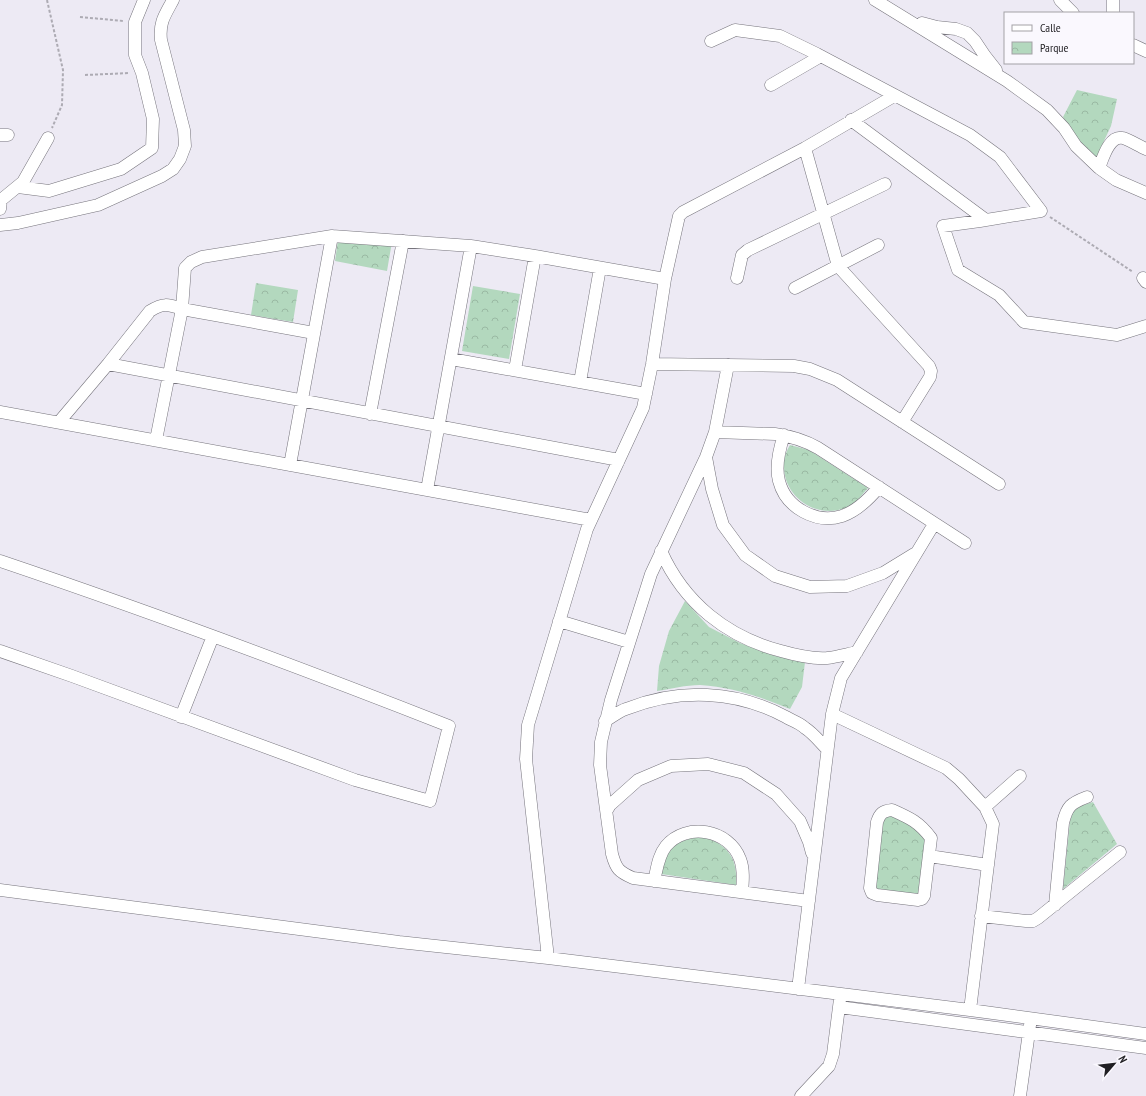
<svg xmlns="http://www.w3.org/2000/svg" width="1146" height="1096" font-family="'PT Sans Narrow',sans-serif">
  <defs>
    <pattern id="park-crowns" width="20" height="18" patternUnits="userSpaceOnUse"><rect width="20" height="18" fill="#b3d8be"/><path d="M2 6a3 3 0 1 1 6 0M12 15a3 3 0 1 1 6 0" fill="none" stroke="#9ab9a3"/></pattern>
  </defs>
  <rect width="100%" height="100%" fill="#edeaf4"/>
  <!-- park -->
  <path fill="url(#park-crowns)" d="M1077,90l40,9 -6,27 -15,32 -16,-13 -17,-28z
    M339,233l54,3 -6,35 -52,-10z
    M256,283l42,7 -5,32 -42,-7z
    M473,286l47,8 -11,65 -47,-8z
    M790,445l19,5 59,38c-7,8 -13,17 -23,20 -28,11 -60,-10 -61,-40 -1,-9 2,-16 6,-23z
    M685,601l24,26 31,16 35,13 30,6 -3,25 -12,22c-29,-12 -58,-22 -90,-24 -14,0 -29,4 -43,6l2,-25 10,-35z
    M1093,802l24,42 -54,45 7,-68 3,-10 7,-5z
    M893,814l23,14 10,12 -7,55 -45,-5 9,-71z
    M705,837c24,9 33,22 31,48l-75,-11c5,-27 17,-36 44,-37z"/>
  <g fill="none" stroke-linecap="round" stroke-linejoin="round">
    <!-- minor casing -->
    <g stroke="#76747c" stroke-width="13">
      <path id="minor" d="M875,0l132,81 40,29 17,18 12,18 23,22 17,12 30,13
        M1060,0l13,13
        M1113,0v13
        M922,23l15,4 19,2 11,4 8,8 10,15 11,14
        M711,41l24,-11 45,6 37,18 153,81 30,22 41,54 -61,10 -37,5 15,44 41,25 25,27 93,13 29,-9
        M1133,45l13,6
        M771,85l50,-29
        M851,120l135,100
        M0,135h8
        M805,148l33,118 91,100 2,5 -1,6 -28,45
        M1099,168c4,-10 10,-33 24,-30 7,2 16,8 23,11
        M18,187l31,4 72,-22 31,-21 1,-29 -11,-46 -7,-18v-33l9,-22
        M0,209l1,-9 22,-18 25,-44
        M0,225l18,-2 80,-18 64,-29 11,-7 7,-10 5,-13 -1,-16 -23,-90c-2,-18 4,-25 12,-40
        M737,278l5,-23 6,-5 137,-66
        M1143,278l3,4
        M795,288l83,-43
        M451,359l195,35
        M108,364l511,96
        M652,364l142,2 16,3 27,11 162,104
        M728,365l-13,67 -9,25 -55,117 -40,126 -10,42 -1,23 12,89c4,15 7,18 21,24l176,23
        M515,370l20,-114
        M580,382l20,-114
        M0,412l591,108
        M370,414l33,-173
        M59,422l49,-58 42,-53c13,-8 17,-7 32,-2l132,24
        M715,432l60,2c15,2 29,6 43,14l147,95
        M784,435c-5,15 -9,31 -5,46 7,27 37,43 63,35 15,-5 27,-17 37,-29
        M156,440l26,-131 3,-41 6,-6 11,-5 130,-21 139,10 64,10 130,23
        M706,457l6,32 11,36 22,30 30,21 35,11 37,-1 36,-13 31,-19
        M290,465l42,-229
        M427,490l44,-244
        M661,551c23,52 66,86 120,100 14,4 31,8 46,7 10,-1 20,-4 30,-6
        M0,561c151,51 301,107 449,165l-19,75 -75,-21 -283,-104 -72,-25
        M559,621l70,21
        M832,714l114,54 13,11 26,28 8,17 -23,186
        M181,717l32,-81
        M605,721c7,-4 14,-10 21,-12 53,-21 110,-19 160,8 7,4 14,6 19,11 8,5 15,14 22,21
        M985,807l35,-31
        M607,810l3,-5 28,-25 33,-14 37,-2 36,9 32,21 24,27 9,21 3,11
        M892,810c18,8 27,12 39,28l-7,58 -2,3 -4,1 -41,-5 -5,-2 -2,-5 7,-66c3,-9 6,-11 15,-12z
        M929,856l59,9
        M654,881c3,-12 4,-25 12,-35 20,-24 63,-17 74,13 4,10 3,22 2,33
        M0,890l399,52 149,16 293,36 129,16 176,24
        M1055,905l8,-82c4,-17 8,-20 24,-26
        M981,916l45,5h7l5,-3 82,-66
        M548,958l-22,-199 2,-34 59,-196 56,-121 9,-44 13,-85 14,-63 4,-4 122,-64 89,-52
        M798,989l34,-275 9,-36 93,-154
        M839,1007l307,41
        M801,1096l28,-30 4,-12 7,-55
        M1020,1096l10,-71"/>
    </g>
    <!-- path -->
    <path stroke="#adabb3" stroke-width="2" stroke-dasharray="3 2" stroke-linecap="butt" d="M47,0l16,70 -1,35 -10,23
      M80,17l44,4
      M85,75l45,-2
      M1050,217l83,55"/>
    <!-- minor -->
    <use href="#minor" stroke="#fff" stroke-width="12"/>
  </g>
  <!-- legend -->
  <rect x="1004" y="12" width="130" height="52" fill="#faf8fe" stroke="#a3a1a6"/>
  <rect x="1012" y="25" width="20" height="6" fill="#ffffff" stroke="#a3a1a6"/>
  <text x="1040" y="32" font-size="12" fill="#201f23">Calle</text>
  <rect x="1012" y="42" width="20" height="12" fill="url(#park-crowns)" stroke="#a3a1a6"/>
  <text x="1040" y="52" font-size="12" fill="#201f23">Parque</text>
  <!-- north arrow -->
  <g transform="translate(1114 1064) rotate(62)" stroke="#faf8fe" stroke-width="3" paint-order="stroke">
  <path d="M0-3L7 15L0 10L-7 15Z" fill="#201f23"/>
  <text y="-6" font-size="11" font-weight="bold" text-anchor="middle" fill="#201f23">N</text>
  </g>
</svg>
